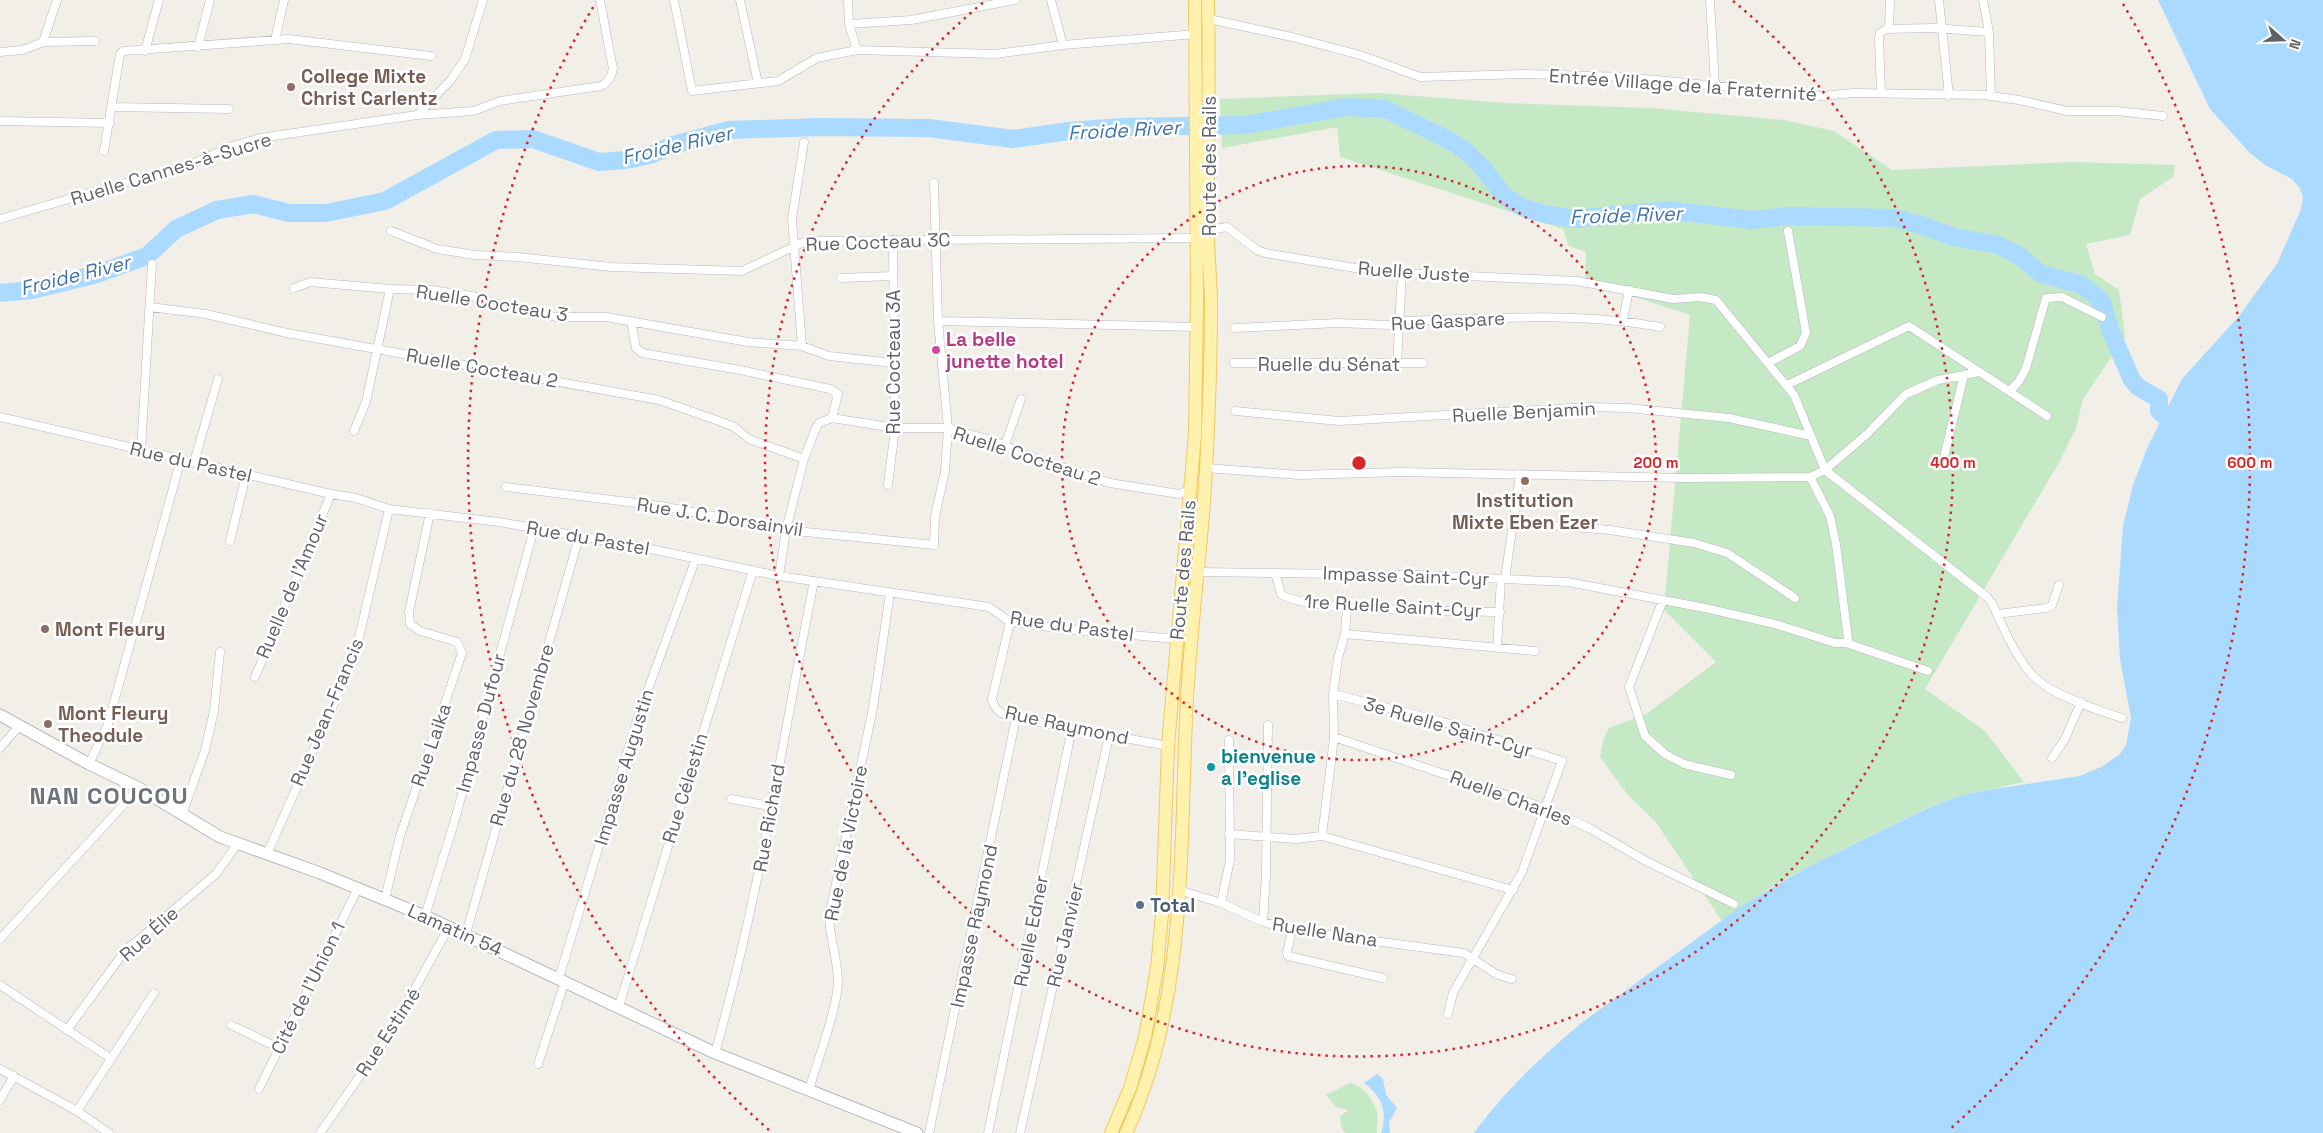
<svg xmlns="http://www.w3.org/2000/svg" width="2323" height="1133" font-family="'Space Grotesk',sans-serif">
  <rect width="100%" height="100%" fill="#f1efe8"/>
  <!-- green -->
  <path fill="#c5e8c5" d="M1377,93l129,10 144,5 134,12 50,11 58,39 181,-8 102,3 -2,12 -33,22 -10,36 -44,9 9,30 24,16 6,47 -42,62 -7,29 -15,31 -136,230 60,42 39,51 -65,14 -32,12 -118,58 -44,25 -43,30 -67,-100 -27,-26 -28,-38 3,-17 6,-12 37,-14 70,-52 -52,-52 26,-295 -105,-34 1,-29 -17,-6 -6,-17 -223,-72 -3,-30 -115,21 -2,-49z
    M1350,1083c13,2 23,16 27,29 2,6 -1,14 0,21h-31l-4,-4 -2,-12 8,-7 -12,-3 -10,-12z"/>
  <!-- water -->
  <path fill="#aadaff" d="M2158,0h165v1133h-849c31,-43 69,-78 110,-112l156,-114 69,-41 119,-58 31,-12 28,-6 93,-14 23,-10 17,-12 6,-9 5,-27 -11,-59 -3,-51 6,-82 10,-41 15,-39 34,-67 57,-63 38,-52 24,-55 2,-12 -4,-10 -7,-8 -27,-14 -15,-12 -40,-44z
    M1377,1074l6,5 3,16 11,13 -8,14 1,11h-9c7,-22 1,-37 -17,-50z"/>
  <g fill="none" stroke-linecap="round" stroke-linejoin="round">
    <!-- river -->
    <path stroke="#aadaff" stroke-width="18" d="M0,293l32,-3 62,-15 53,-19 29,-27 41,-19 36,-6 36,9h37l59,-12 111,-61 37,-1 66,23 27,-2 24,-5 23,-10 56,-15 90,-3 110,1 84,11 56,-8 53,-4 123,-2 101,-18 39,2 62,30 20,13 16,16 21,28 20,12 20,6 31,5 92,-9 85,10 39,-4 103,2 27,7 33,12 44,8 22,11 21,18 39,10 12,9 10,9 9,30 21,48 6,7 21,12v12l4,4"/>
    <!-- street casing -->
    <g stroke="#b5b8bc" stroke-width="9">
      <path id="street" d="M674,0l18,91 86,-10 39,-23 40,-8 138,4 68,-9 133,-11
        M740,0l18,83
        M848,0l1,24 8,26
        M1051,0l12,45
        M1710,0l5,85
        M1939,0l10,96
        M1983,0l6,32 2,64
        M1209,19l83,18 68,18 60,22 105,-3 100,3 197,19 31,-3 131,2 35,5 48,11h49l47,5
        M849,24l62,-4 104,-20
        M1889,28l1,-28
        M275,40l9,-40
        M43,42l14,-42
        M198,47l12,-47
        M145,51l14,-51
        M0,52l23,-2 20,-8 52,-1
        M1881,93l-2,-55 1,-5 6,-4 47,-1 56,4
        M113,107l116,2
        M417,115l56,-4 27,-10 101,-15c8,-4 10,-9 12,-17l-13,-69
        M0,121l110,2
        M104,151l16,-97 3,-3 166,-12 142,17
        M0,219l194,-56 39,-17 27,-8 157,-23 33,-34 15,-22 18,-59
        M1208,230l19,-3 30,23 8,3 90,15 47,5 175,8 96,18 27,-2 16,3 78,95 31,75 162,127 5,6c11,24 27,63 48,79 21,16 57,28 82,36
        M391,231l46,18 38,6 43,2 93,10 131,4 64,-30 390,-3
        M841,278l51,-2
        M294,288l16,-6 80,7 41,1 41,6 58,17 27,4h49l142,25 54,4 27,10 65,7
        M150,307l56,7 81,19 372,67 60,21 15,6 15,12 55,20
        M1623,320l6,-30
        M631,321l5,27 6,5 98,17 90,19 8,5 -6,24 -13,5 -3,5 -12,31 -18,71 -7,46
        M938,321l259,6
        M1235,328l103,-5 51,2 15,-4c85,-2 172,-10 256,6
        M802,346l-10,-127 12,-77
        M1234,363h189
        M1768,363l32,-17 6,-13 -18,-102
        M1397,364l5,-91
        M1787,385l122,-59 138,90
        M2010,391l9,-10 7,-13 20,-70 16,-1 40,20
        M1235,411l104,10 250,-14 39,1 101,10 82,18
        M0,417l331,77 25,4 33,11 110,13 137,24 143,30 210,31 21,15 63,8 104,9
        M832,418l63,10h53l46,13 29,13 87,29 69,11 12,-5
        M354,431l12,-29 24,-113
        M1005,445l16,-46
        M141,450l11,-186
        M1945,453l19,-78
        M194,462l24,-83
        M1206,468l93,7 102,-3 282,6 127,-1 15,-7 42,-36 39,-40 32,-14 41,-8
        M888,485l7,-57 -2,-188
        M506,487l155,19 125,24 148,15 1,-29 10,-45 3,-43 -10,-107 -4,-138
        M1513,522l97,8 84,13 33,10 68,45
        M230,541l16,-66
        M1199,572l220,3 86,4 15,-105
        M1275,573l6,21c25,19 179,16 219,18
        M1505,579l63,3 137,26 70,16 60,19h11l2,-4 -12,-95 -6,-28 -20,-39
        M1663,600l-34,87 16,49 20,18 19,10 47,11
        M1997,614l50,-6 5,-3 7,-20
        M1010,622l-18,77c3,14 12,16 24,19l152,28
        M1345,634l190,17
        M1846,643l82,28
        M1497,648l4,-69
        M255,677l76,-183
        M1333,694l107,27 122,40 -40,111 -69,121 -5,21
        M1334,737l211,71 44,20 55,32 90,44
        M0,748l20,-23
        M2052,758l13,-19 16,-37
        M89,764l19,-40 73,-265
        M731,799l39,7
        M183,812l22,-62 9,-39 6,-59
        M1229,834l66,5 27,-3 191,54
        M1322,836l12,-99 -1,-43 5,-36 7,-24 2,-27
        M267,854l87,-195 35,-150
        M1179,890l42,13 42,19 29,8 172,23 32,21 16,5
        M385,899l15,-63 62,-183 -5,-11 -37,-11 -10,-7 -1,-12 21,-99
        M1221,903l9,-43 -1,-120
        M425,916l29,-93 80,-294
        M1263,922l3,-48 2,-149
        M1292,930l-5,23 1,3 95,22
        M466,934l113,-397
        M0,939l139,-151
        M559,978l80,-264 57,-156
        M0,985l110,73
        M619,1006l134,-436
        M231,1025l48,23
        M67,1030l57,-78 92,-78 22,-31
        M715,1053c44,-155 68,-315 99,-472
        M538,1064l27,-83
        M0,1069l77,42 32,22
        M259,1089l99,-201
        M809,1090c8,-28 28,-80 29,-108 0,-21 -8,-43 -9,-65l44,-209 17,-115
        M0,1100l14,-24
        M77,1111l77,-118
        M320,1133l72,-103 57,-103
        M929,1133l87,-415
        M988,1133l84,-405
        M1020,1133l89,-397"/>
    </g>
    <!-- secondary casing -->
    <g stroke="#b6babf" stroke-width="13">
      <path id="secondary" d="M0,715l89,49 50,24 81,49 100,36 105,43 290,137 202,80"/>
    </g>
    <!-- primary casing -->
    <g stroke="#f2c960" stroke-width="14">
      <path id="primary" d="M1111,1133l19,-45 15,-51 12,-69 5,-53 6,-169 27,-312 2,-139 -2,-295
        M1126,1133c63,-135 53,-289 61,-434 4,-77 15,-152 19,-229 3,-57 5,-115 5,-172 -1,-23 -3,-46 -3,-69 -1,-76 2,-152 0,-229"/>
    </g>
    <!-- street -->
    <use href="#street" stroke="#fff" stroke-width="8"/>
    <!-- secondary -->
    <use href="#secondary" stroke="#fff" stroke-width="11"/>
    <!-- primary -->
    <use href="#primary" stroke="#fff2af" stroke-width="12"/>
  </g>
  <!-- distance rings -->
  <g fill="none" stroke="#d62828" stroke-width="2.5" stroke-dasharray="2.5 5">
    <circle cx="1359" cy="463" r="297"/>
    <path d="M1733 1A594 594 0 1 1 985 1"/>
    <path d="M769 1130A891 891 0 0 1 595 4M2123 4A891 891 0 0 1 1949 1130"/>
  </g>
  <!-- markers -->
  <g fill="#8d6e63" stroke="#fff" stroke-width="2">
    <circle cx="291" cy="87" r="5"/>
    <circle cx="1525" cy="481" r="5"/>
    <circle cx="45" cy="629" r="5"/>
    <circle cx="48" cy="724" r="5"/>
  </g>
  <circle fill="#d1479c" stroke="#fff" stroke-width="2" cx="936" cy="350" r="5"/>
  <circle fill="#0f9aa8" stroke="#fff" stroke-width="2" cx="1211" cy="767" r="5"/>
  <circle fill="#5c6f8a" stroke="#fff" stroke-width="2" cx="1140" cy="905" r="5"/>
  <g text-anchor="middle" dominant-baseline="central" stroke-width="5" stroke-linejoin="round" paint-order="stroke">
    <!-- education labels -->
    <g font-size="19" font-weight="bold" fill="#785e54" stroke="#fff" text-anchor="start">
      <text x="301" y="76">College Mixte<tspan x="301" dy="22">Christ Carlentz</tspan></text>
      <text x="1525" y="500" text-anchor="middle">Institution<tspan x="1525" dy="22">Mixte Eben Ezer</tspan></text>
      <text x="55" y="629">Mont Fleury</text>
      <text x="58" y="713">Mont Fleury<tspan x="58" dy="22">Theodule</tspan></text>
    </g>
    <!-- street labels -->
    <g font-size="19" fill="#5f6368" stroke="#fff">
      <text transform="translate(1683 85) rotate(4)">Entrée Village de la Fraternité</text>
      <text transform="translate(1209 166) rotate(-90)">Route des Rails</text>
      <text transform="translate(171 169) rotate(-17)">Ruelle Cannes-à-Sucre</text>
      <text transform="translate(878 242) rotate(-2)">Rue Cocteau 3C</text>
      <text transform="translate(1414 272) rotate(4)">Ruelle Juste</text>
      <text transform="translate(492 303) rotate(9)">Ruelle Cocteau 3</text>
      <text transform="translate(1448 321) rotate(-3)">Rue Gaspare</text>
      <text transform="translate(893 362) rotate(-90)">Rue Cocteau 3A</text>
      <text x="1329" y="364">Ruelle du Sénat</text>
      <text transform="translate(482 368) rotate(10)">Ruelle Cocteau 2</text>
      <text transform="translate(1524 412) rotate(-3)">Ruelle Benjamin</text>
      <text transform="translate(1027 456) rotate(18)">Ruelle Cocteau 2</text>
      <text transform="translate(191 462) rotate(13)">Rue du Pastel</text>
      <text transform="translate(720 517) rotate(9)">Rue J. C. Dorsainvil</text>
      <text transform="translate(588 538) rotate(10)">Rue du Pastel</text>
      <text transform="translate(1183 570) rotate(-85)">Route des Rails</text>
      <text transform="translate(1406 576) rotate(2)">Impasse Saint-Cyr</text>
      <text transform="translate(292 586) rotate(-67)">Ruelle de l'Amour</text>
      <text transform="translate(1393 606) rotate(3)">1re Ruelle Saint-Cyr</text>
      <text transform="translate(1072 626) rotate(8)">Rue du Pastel</text>
      <text transform="translate(327 712) rotate(-67)">Rue Jean-Francis</text>
      <text transform="translate(481 723) rotate(-75)">Impasse Dufour</text>
      <text transform="translate(1067 725) rotate(12)">Rue Raymond</text>
      <text transform="translate(1448 727) rotate(16)">3e Ruelle Saint-Cyr</text>
      <text transform="translate(522 735) rotate(-74)">Rue du 28 Novembre</text>
      <text transform="translate(431 745) rotate(-71)">Rue Laika</text>
      <text transform="translate(624 767) rotate(-73)">Impasse Augustin</text>
      <text transform="translate(685 788) rotate(-73)">Rue Célestin</text>
      <text transform="translate(1511 798) rotate(20)">Ruelle Charles</text>
      <text transform="translate(769 818) rotate(-80)">Rue Richard</text>
      <text transform="translate(846 843) rotate(-79)">Rue de la Victoire</text>
      <text transform="translate(974 926) rotate(-78)">Impasse Raymond</text>
      <text transform="translate(455 930) rotate(24)">Lamatin 54</text>
      <text transform="translate(1031 931) rotate(-79)">Ruelle Edner</text>
      <text transform="translate(1325 932) rotate(9)">Ruelle Nana</text>
      <text transform="translate(149 934) rotate(-42)">Rue Élie</text>
      <text transform="translate(1065 935) rotate(-77)">Rue Janvier</text>
      <text transform="translate(308 988) rotate(-64)">Cité de l'Union 1</text>
      <text transform="translate(388 1032) rotate(-57)">Rue Estimé</text>
    </g>
    <!-- hotel labels -->
    <g font-size="19" font-weight="bold" fill="#b23c85" stroke="#fff" text-anchor="start">
      <text x="946" y="339">La belle<tspan x="946" dy="22">junette hotel</tspan></text>
    </g>
    <!-- culture labels -->
    <g font-size="19" font-weight="bold" fill="#0d838f" stroke="#fff" text-anchor="start">
      <text x="1221" y="756">bienvenue<tspan x="1221" dy="22">a l'eglise</tspan></text>
    </g>
    <!-- service labels -->
    <g font-size="19" font-weight="bold" fill="#4e5e75" stroke="#fff" text-anchor="start">
      <text x="1150" y="905">Total</text>
    </g>
    <!-- water labels -->
    <g font-size="20" font-style="italic" fill="#4174aa" stroke="#fff">
      <text transform="translate(1124 130) rotate(-3)">Froide River</text>
      <text transform="translate(677 145) rotate(-13)">Froide River</text>
      <text transform="translate(1626 215) rotate(-2)">Froide River</text>
      <text transform="translate(75 275) rotate(-14)">Froide River</text>
    </g>
    <!-- district labels -->
    <g font-size="24" font-weight="bold" letter-spacing="1" fill="#70757a" stroke="#fff">
      <text x="109" y="795">NAN COUCOU</text>
    </g>
  </g>
  <circle cx="1359" cy="463" r="8" fill="#d62828" stroke="#fff" stroke-width="2.5"/>
  <g font-size="15" text-anchor="middle" font-weight="bold" fill="#d62828" stroke="#fff" stroke-width="5" stroke-linejoin="round" paint-order="stroke">
    <text x="1656" y="468">200 m</text>
    <text x="1953" y="468">400 m</text>
    <text x="2250" y="468">600 m</text>
  </g>
  <!-- north arrow -->
  <g transform="translate(2283 40) rotate(110)" stroke="#ffffff" stroke-width="4" paint-order="stroke">
  <path d="M0-4L9 19L0 12L-9 19Z" fill="#5f6368"/>
  <text y="-8" font-size="14" font-weight="bold" text-anchor="middle" fill="#5f6368">N</text>
  </g>
</svg>
